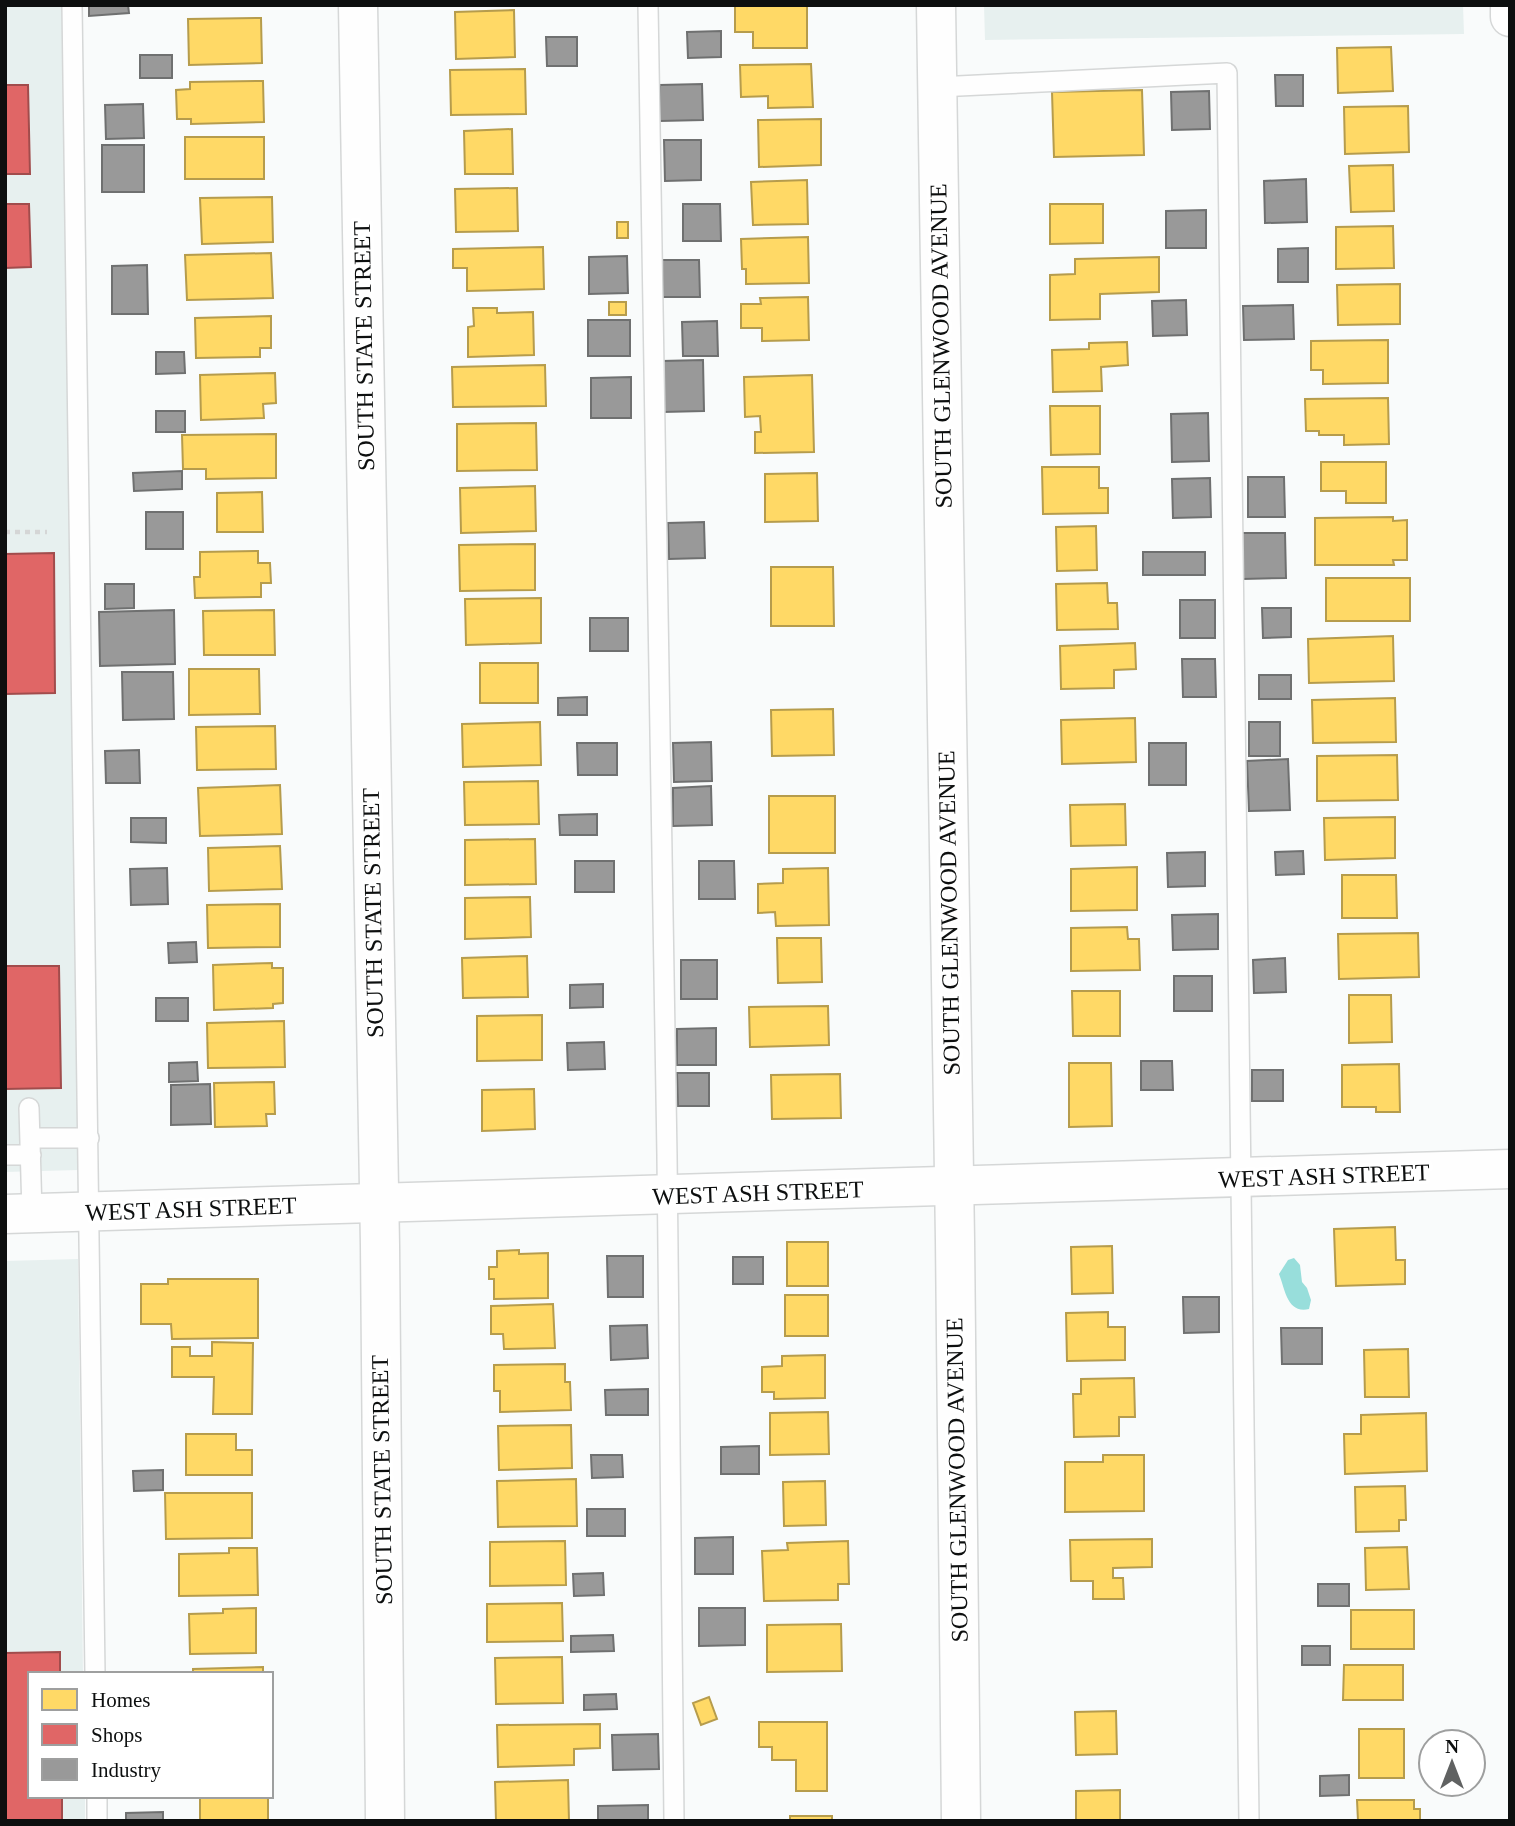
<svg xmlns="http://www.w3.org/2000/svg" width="1515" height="1826" font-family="Georgia,serif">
  <rect width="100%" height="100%" fill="#f9fbfb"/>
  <!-- built -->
  <path fill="#e7f0ef" d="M5,5h58l16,1165 -74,2z
    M984,5h479l1,29 -479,6z
    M78,1259l5,415h-53v122h55v25h-80v-560z"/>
  <!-- water -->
  <path fill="#98dedb" d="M1294,1258l6,7 2,17 5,6 4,12 -2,9c-22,5 -24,-20 -30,-35l9,-14z"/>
  <!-- homes -->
  <path fill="#ffd966" stroke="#b69c4c" stroke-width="2" d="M735,5h72v43h-54v-16h-18z
    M514,10l1,47 -59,2 -1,-47z
    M261,18l1,45 -73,2 -1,-46z
    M1391,47l2,44 -55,2 -1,-45z
    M811,64l2,43 -45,1v-12l-27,1 -1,-32z
    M525,69l1,45 -75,1 -1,-45z
    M263,81l1,41 -73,2v-5h-14l-1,-29 14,-1v-7z
    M1142,90l2,65 -90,2 -2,-65z
    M1408,106l1,46 -64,2 -1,-47z
    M821,119v46l-62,2 -1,-47z
    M512,129l1,45h-48l-1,-43z
    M185,137h79v42h-79z
    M1393,165l1,46 -43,1 -2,-46z
    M807,180l1,44 -55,1 -2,-43z
    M517,188l1,43 -62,1 -1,-43z
    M272,197l1,45 -71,2 -2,-46z
    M1050,204h53v39l-53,1z
    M617,222h11v16h-11z
    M1393,226l1,42 -58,1v-42z
    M808,237l1,46 -63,1v-15h-4l-1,-30z
    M543,247l1,42 -77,2v-23h-14v-19z
    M271,253l2,45 -86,2 -2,-45z
    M1159,257v35l-59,2v25l-50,1v-45l25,-1v-15z
    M1400,284v40l-62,1 -1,-40z
    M808,297l1,43 -47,1v-13h-21v-24h20l-1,-6z
    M609,302h17v13h-17z
    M473,308h24v5l36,-1 1,43 -66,2v-30l6,-1z
    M271,316v32h-11v9l-64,1 -1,-40z
    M1388,340v43l-65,1v-14h-12v-29z
    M1127,342l1,23 -27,2 1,24 -49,1 -1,-42 37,-1v-6z
    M545,365l1,41 -93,1 -1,-40z
    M275,373l1,30 -13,1 1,14 -63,2 -1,-45z
    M812,375l2,77 -59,1v-21h6l-1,-16 -15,1 -1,-40z
    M1388,398l1,46 -45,1v-10h-25v-4h-13l-1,-32z
    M1050,406h50v48l-49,1z
    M536,423l1,47 -80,1v-47z
    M276,434v44l-70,1v-10h-23l-1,-34z
    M1321,462h65v41h-40v-12h-25z
    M1042,467h57v21h9v25l-65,1z
    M817,473l1,48 -53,1v-48z
    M535,486l1,45 -75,2 -1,-45z
    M262,492l1,40h-46v-39z
    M1393,517v4l14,-1v40h-14l1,5h-79v-47z
    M1096,526l1,44 -40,1 -1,-44z
    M535,544v46l-75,1 -1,-46z
    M258,551v12h12l1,20h-10v14l-66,1 -1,-21h6v-25z
    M771,567h62l1,59h-63z
    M1326,578h84v43h-84z
    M1107,583l1,20h9l1,26 -61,1 -1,-46z
    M541,598v45l-75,2 -1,-46z
    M274,610l1,45h-71l-1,-44z
    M1393,636l1,45 -85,2 -1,-44z
    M1135,643l1,26 -22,1v18l-53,1 -1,-43z
    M480,663h58v40h-58z
    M189,669h70l1,45 -71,1z
    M1395,698l1,44 -83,1 -1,-43z
    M833,709l1,46 -62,1 -1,-46z
    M1135,718l1,44 -74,2 -1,-44z
    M540,722l1,43 -78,2 -1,-43z
    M275,726l1,43 -79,1 -1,-43z
    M1397,755l1,45 -81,1v-45z
    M538,781l1,43 -74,1 -1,-43z
    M280,785l2,49 -82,2 -2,-48z
    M769,796h66v57h-66z
    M1125,804l1,41 -55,1 -1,-41z
    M1395,817v41l-70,2 -1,-42z
    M535,839l1,45 -71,1v-45z
    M280,846l2,43 -73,2 -1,-43z
    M1137,867v43l-66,1v-42z
    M828,868l1,57 -53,1 -1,-14 -17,1v-29l25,-1v-14z
    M1342,875h54l1,43h-55z
    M530,897l1,40 -66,2v-41z
    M280,904v43l-72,1 -1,-43z
    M1127,927l1,12h11l1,31 -69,1v-43z
    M1418,933l1,44 -80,2 -1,-45z
    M777,938h44l1,44 -44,1z
    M527,956l1,41 -65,1 -1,-40z
    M272,963v5h11v35l-10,1v4l-59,2 -1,-45z
    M1072,991h48v45h-47z
    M1349,995h42l1,47 -43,1z
    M828,1006l1,39 -79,2 -1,-40z
    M542,1015v45l-65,1v-45z
    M284,1021l1,46 -77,1 -1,-45z
    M1069,1063h42l1,63 -43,1z
    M1399,1064l1,48h-24v-5h-34v-42z
    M840,1074l1,44 -69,1 -1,-44z
    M274,1082l1,32h-9l1,12 -52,1 -1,-44z
    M534,1089l1,40 -53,2v-41z
    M1395,1227l1,33h9v24l-69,2 -2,-57z
    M787,1242h41v44h-41z
    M1112,1246l1,47 -41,1 -1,-47z
    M519,1250v4l29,-1v45l-54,1v-20h-5v-12h8v-16z
    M168,1279h90v59l-86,1 -1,-15h-30v-40h27z
    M785,1295h43v41h-43z
    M553,1304l2,44 -51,1 -1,-15h-12v-28z
    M1108,1312v15h17v33l-58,1 -1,-48z
    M212,1342l41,1 -1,71h-39l1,-37h-42v-30h18v9h22z
    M1408,1349l1,48h-44l-1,-47z
    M825,1355v43l-51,1v-7h-12v-25l20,-1v-10z
    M565,1364v18h5l1,28 -71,2v-21h-6v-26z
    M1134,1378l1,39h-16v19l-45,1 -1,-43h8v-15z
    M828,1412l1,42 -59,1v-42z
    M1426,1413l1,58 -82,3 -1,-40h17v-19z
    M571,1425l1,43 -73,2 -1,-44z
    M186,1434h50v16h16v25h-66z
    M1103,1455h41v56l-79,1v-50h38z
    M576,1479l1,47 -79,1 -1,-46z
    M825,1481l1,44 -42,1 -1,-44z
    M1405,1486l1,34h-7v11l-43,1 -1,-45z
    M165,1493h87v45l-86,1z
    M1152,1539v28l-39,1v10h10l1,21h-31v-18h-22l-1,-41z
    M565,1541l1,44 -76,1v-44z
    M848,1541l1,43h-11v16l-74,1 -2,-50 26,-1 -1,-7z
    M1407,1547l2,42 -43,1 -1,-42z
    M229,1548h28l1,47 -79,1v-42l50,-1z
    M562,1603l1,38 -76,1v-38z
    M256,1608v45l-66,1 -1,-40 34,-1v-4z
    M1351,1610h63v39h-63z
    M841,1624l1,47 -75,1v-47z
    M562,1657l1,46 -67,1 -1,-46z
    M1344,1665h59v35h-60z
    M263,1667v7h-70v-5z
    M709,1697l8,22 -16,6 -8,-22z
    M1116,1711l1,43 -41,1 -1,-43z
    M759,1722h68v69h-31v-31h-24v-13h-13z
    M600,1724v24l-26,1v16l-76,2 -1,-42z
    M1359,1729h45v49h-45z
    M568,1780l1,41h-73l-1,-39z
    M1120,1790v31h-44v-30z
    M200,1796h68v25h-68z
    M1357,1800h57v9h6v12h-62z
    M790,1816h42v5h-42z"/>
  <!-- shops -->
  <path fill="#e06666" stroke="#a14c4c" stroke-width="2" d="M5,85h23l2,89h-25z
    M5,204h24l2,63 -26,1z
    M54,553l1,140 -50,1v-140z
    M5,966h54l2,122 -56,1z
    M60,1652v22h-30v122h32v25h-57v-168z"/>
  <!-- industry -->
  <path fill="#999" stroke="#6f7070" stroke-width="2" d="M89,5h39l1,8 -40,3z
    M721,31v26l-33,1 -1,-26z
    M546,37h31v29h-30z
    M140,55h32v23h-32z
    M1275,75h28v31h-27z
    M702,84l1,36 -43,1v-36z
    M1209,91l1,38 -38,1 -1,-38z
    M143,104l1,34 -38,1 -1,-34z
    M664,140h37v40l-36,1z
    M102,145h42v47h-42z
    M1306,179l1,43 -42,1 -1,-42z
    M683,204h37l1,37h-38z
    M1206,210v38h-40v-37z
    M1308,248v34h-30v-33z
    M627,256l1,37 -39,1v-37z
    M662,260h37l1,37h-37z
    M147,265l1,49h-36v-48z
    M1186,300l1,35 -34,1 -1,-35z
    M1293,305l1,34 -50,1 -1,-34z
    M588,320h42v36h-42z
    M717,321l1,35h-35l-1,-34z
    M156,352h28l1,21 -29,1z
    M703,360l1,51 -41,1 -1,-51z
    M631,377v41h-40v-40z
    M156,411h29v21h-29z
    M1208,413l1,48 -37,1 -1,-48z
    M182,471v18l-48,2 -1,-18z
    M1248,477h36l1,40h-37z
    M1210,478l1,39 -38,1 -1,-39z
    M146,512h37v37h-37z
    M704,522l1,36 -36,1 -1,-36z
    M1242,533h43l1,45 -43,1z
    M1143,552h62v23h-62z
    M105,584h29v24l-29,1z
    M1180,600h35v38h-35z
    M1262,608h29v29l-28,1z
    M174,610l1,54 -75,2 -1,-54z
    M590,618h38v33h-38z
    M1182,659h33l1,38h-33z
    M122,672h51l1,47 -51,1z
    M1259,675h32v24h-32z
    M587,697v18h-29v-17z
    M1249,722h31v34h-31z
    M711,742l1,39 -38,1 -1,-39z
    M577,743h40v32h-39z
    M1149,743h37v42h-37z
    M139,750l1,33h-34l-1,-32z
    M1288,759l2,51 -41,1 -2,-50z
    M711,786l1,39 -39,1v-38z
    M597,814v21h-37l-1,-20z
    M131,818h35v25l-35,-1z
    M1303,851l1,23 -28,1 -1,-23z
    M1205,852v34l-37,1 -1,-34z
    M575,861h39v31h-39z
    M699,861h35l1,38h-36z
    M167,868l1,36 -37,1 -1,-36z
    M1218,914v35l-45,1 -1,-35z
    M196,942l1,20 -28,1 -1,-20z
    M1285,958l1,34 -32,1 -1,-33z
    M681,960h36v39h-36z
    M1174,976h38v35h-38z
    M603,984v23l-33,1v-23z
    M156,998h32v23h-32z
    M716,1028v37h-39v-36z
    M604,1042l1,27 -37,1 -1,-27z
    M1141,1061h31l1,29h-32z
    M197,1062l1,19 -29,1v-19z
    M1252,1070h31v31h-31z
    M677,1073h32v33h-31z
    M210,1084l1,40 -40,1v-40z
    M607,1256h36v41h-35z
    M733,1257h30v27h-30z
    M1183,1297h36v35l-35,1z
    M647,1325l1,33 -37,2 -1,-34z
    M1281,1328h41v36h-40z
    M648,1389v26h-42l-1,-25z
    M759,1446v28h-38v-27z
    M591,1455h31l1,22 -31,1z
    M163,1470v20l-29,1 -1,-20z
    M587,1509h38v27h-38z
    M733,1537v37h-38v-36z
    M603,1573l1,22 -30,1 -1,-22z
    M1318,1584h31v22h-31z
    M699,1608h46v37l-46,1z
    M613,1635l1,16 -43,1v-16z
    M1302,1646h28v19h-28z
    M616,1694l1,15 -33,1v-15z
    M658,1734l1,35 -46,1 -1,-35z
    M1349,1775v20l-29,1v-20z
    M648,1805v16h-50v-15z
    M163,1812v9h-37v-8z"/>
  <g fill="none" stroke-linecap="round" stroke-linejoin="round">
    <!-- lane casing -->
    <g stroke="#d5d7d7" stroke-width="22">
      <path id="lane" d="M72,5l23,1669
        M648,5l19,1151 7,665
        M938,87l289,-14 22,1748
        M29,1108l3,105
        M31,1138h58
        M5,1155h26
        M97,1796v25"/>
    </g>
    <!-- street casing -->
    <g stroke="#d5d7d7" stroke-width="41">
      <path id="street" d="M358,5l22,1240 5,576
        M936,5l19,1235 6,581
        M1510,5v12"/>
    </g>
    <!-- secondary casing -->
    <g stroke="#d5d7d7" stroke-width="41">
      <path id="secondary" d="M5,1214l1505,-45"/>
    </g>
    <!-- path -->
    <path stroke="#d5d6d6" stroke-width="4.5" stroke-dasharray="5 5" stroke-linecap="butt" d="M5,532h42"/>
    <!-- lane -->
    <use href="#lane" stroke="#fefefe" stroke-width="19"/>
    <!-- street -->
    <use href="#street" stroke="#fefefe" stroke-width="38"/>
    <!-- secondary -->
    <use href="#secondary" stroke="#fefefe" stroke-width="38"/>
  </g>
  <g text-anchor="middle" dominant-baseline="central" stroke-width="7" stroke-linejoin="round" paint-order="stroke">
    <!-- street labels -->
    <g font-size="24" fill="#0d0f0f" stroke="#fff">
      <text transform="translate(364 346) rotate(-91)">SOUTH STATE STREET</text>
      <text transform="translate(941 346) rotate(-91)">SOUTH GLENWOOD AVENUE</text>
      <text transform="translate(373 913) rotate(-91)">SOUTH STATE STREET</text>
      <text transform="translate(949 913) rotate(-91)">SOUTH GLENWOOD AVENUE</text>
      <text transform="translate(1324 1176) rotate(-2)">WEST ASH STREET</text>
      <text transform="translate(758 1193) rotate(-2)">WEST ASH STREET</text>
      <text transform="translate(191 1209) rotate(-2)">WEST ASH STREET</text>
      <text transform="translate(382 1480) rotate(-91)">SOUTH STATE STREET</text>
      <text transform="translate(957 1480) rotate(-91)">SOUTH GLENWOOD AVENUE</text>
    </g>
  </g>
  <!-- border -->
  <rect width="1515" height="1826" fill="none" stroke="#0d0f0f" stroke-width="14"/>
  <!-- legend -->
  <rect x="28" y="1672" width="245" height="126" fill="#ffffff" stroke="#9e9f9f" stroke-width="2"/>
  <rect x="42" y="1689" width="35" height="21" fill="#ffd966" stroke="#9e9f9f" stroke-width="2"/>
  <text x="91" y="1707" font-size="21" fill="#0d0f0f">Homes</text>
  <rect x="42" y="1724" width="35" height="21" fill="#e06666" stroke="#9e9f9f" stroke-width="2"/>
  <text x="91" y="1742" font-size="21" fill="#0d0f0f">Shops</text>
  <rect x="42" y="1759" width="35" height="21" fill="#999999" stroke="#9e9f9f" stroke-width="2"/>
  <text x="91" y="1777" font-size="21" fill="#0d0f0f">Industry</text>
  <!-- north arrow -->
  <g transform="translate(1452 1763)"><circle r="33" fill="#ffffff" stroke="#9e9f9f" stroke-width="2"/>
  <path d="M0-5L12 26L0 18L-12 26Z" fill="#606262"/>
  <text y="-10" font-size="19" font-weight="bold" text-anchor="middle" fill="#0d0f0f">N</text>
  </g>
</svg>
